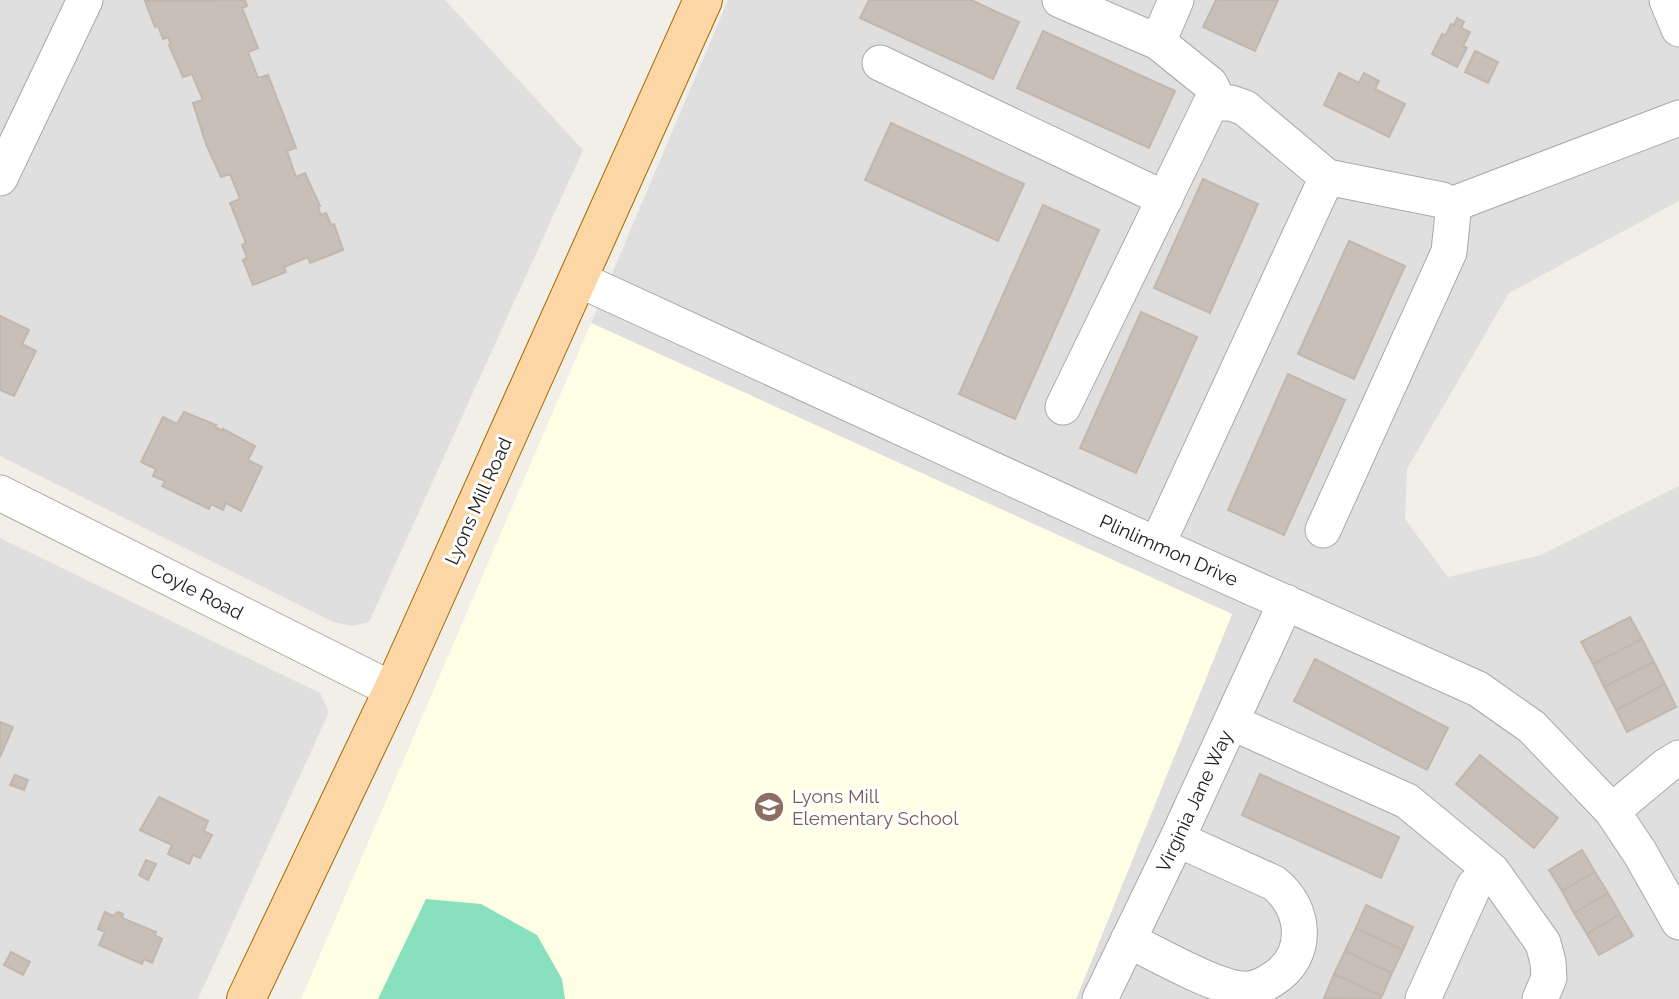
<svg xmlns="http://www.w3.org/2000/svg" width="1679" height="999" font-family="Raleway,sans-serif">
  <rect width="100%" height="100%" fill="#f2efe9"/>
  <!-- residential -->
  <path fill="#e0dfdf" d="M0,0h445l138,150 -214,472 -17,4 -19,-4 -333,-166z
    M728,0h951v201l-170,92 -102,176 -2,50 43,58 93,-22 138,-69v513h-603l156,-385 -641,-291z
    M0,538l320,155 9,19 -131,287h-198z"/>
  <!-- education -->
  <path fill="#ffffe5" d="M591,323l641,291 -156,385h-775z"/>
  <!-- pitch -->
  <path fill="#88e0be" d="M426,899l55,5 56,31 25,44 3,20h-187z"/>
  <!-- building -->
  <path fill="#c7bfb8" stroke="#c4b6ab" stroke-width="2" d="M245,0l2,6 -5,2 16,40 -10,4 10,26 10,-3 28,73 -9,3 9,26 9,-4 15,33 -2,1 3,8 5,-2 5,12 3,-1 9,26 -33,13 -2,-6 -24,10 2,5 -33,13 -10,-25 4,-2 -5,-13 4,-2 -16,-40 10,-4 -10,-25 -9,3 -15,-33 -13,-41 10,-3 -11,-26 -9,3 -14,-32 2,-1 -3,-7 -5,2 -5,-13 -3,1 -10,-26z
    M869,0h102l48,22 -26,57 -133,-61z
    M1216,0h62l-23,51 -52,-24z
    M1457,18l7,4 -3,6 9,4 -7,14 4,2 -10,19 -25,-13 10,-20 4,1 5,-11 3,1z
    M1043,31l132,60 -26,57 -132,-60z
    M1475,51l23,11 -10,21 -23,-11z
    M1339,73l20,10 5,-10 15,8 -4,8 30,15 -16,33 -65,-32z
    M891,123l133,61 -26,57 -133,-61z
    M1203,179l55,25 -48,109 -56,-25z
    M1043,205l56,25 -84,189 -56,-25z
    M1349,241l56,25 -51,113 -56,-25z
    M1141,312l56,25 -61,136 -56,-25z
    M0,316l29,14 -7,14 14,7 -22,45 -14,-6z
    M1288,374l57,26 -61,135 -56,-25z
    M184,412l32,13 -1,2 8,4v-2l32,17 -7,14 14,7 -21,44 -15,-8 -3,7 -12,-6 -2,5 -47,-23 3,-5 -12,-5 3,-7 -15,-7 22,-45 14,7z
    M1630,617l12,22 -49,25 -12,-22z
    M1642,639l12,23 -50,25 -11,-23z
    M1315,659l133,69 -21,42 -133,-69z
    M1654,662l11,22 -49,26 -12,-23z
    M1665,684l11,23 -49,25 -11,-22z
    M0,722l13,5 -13,30z
    M1480,755l78,63 -24,30 -78,-64z
    M1260,774l139,63 -18,41 -139,-63z
    M15,775l13,5 -4,10 -14,-5z
    M159,797l49,24 -4,10 8,4 -12,23 -7,-3 -4,9 -21,-10 4,-9 -32,-15z
    M1582,850l13,22 -33,19 -13,-21z
    M146,860l10,4 -8,16 -9,-5z
    M1595,872l13,21 -34,20 -12,-22z
    M1608,893l12,21 -33,20 -13,-21z
    M1366,905l47,22 -10,23 -47,-22z
    M105,912l8,4 5,-4 5,2 -1,4 34,14 -1,3 7,4 -10,24 -8,-4 -2,5 -43,-19 6,-13 -7,-3z
    M1620,914l13,22 -34,19 -12,-21z
    M1356,928l47,22 -11,23 -47,-22z
    M1345,951l47,22 -10,23 -48,-22z
    M11,952l19,10 -7,13 -19,-10z
    M1334,974l48,22 -2,3 -56,-1z"/>
  <g fill="none" stroke-linecap="round" stroke-linejoin="round">
    <!-- minor casing -->
    <g stroke="#a9a9a9" stroke-width="37">
      <path id="minor" d="M1060,0l98,42 52,42 9,18
        M1667,0l12,29
        M1158,42l18,-42
        M880,63l285,136
        M0,178l85,-178
        M1451,205l228,-87
        M578,279l579,266 321,144 54,38 80,84 28,42 39,69
        M1063,407l148,-304h20l14,5 82,69 -170,368
        M0,493l393,197
        M1323,530l126,-278 4,-39 -2,-8 -9,-5 -115,-23
        M1231,722l176,79 85,70 51,72 5,19 1,16 -9,21
        M1612,811l54,-45 13,-8
        M1128,940c27,13 88,48 115,49 10,1 21,-4 30,-10 37,-23 33,-71 1,-96l-97,-44
        M1100,999l77,-160 109,-237
        M1423,999l51,-113 18,-15"/>
    </g>
    <!-- major casing -->
    <g stroke="#a06b00" stroke-width="40">
      <path id="major" d="M246,999l147,-309 310,-690"/>
    </g>
    <!-- minor -->
    <use href="#minor" stroke="#fff" stroke-width="35"/>
    <!-- major -->
    <use href="#major" stroke="#fcd6a4" stroke-width="38"/>
  </g>
  <!-- icons -->
  <defs>
    <g id="school-disc" transform="scale(1.575)"><circle r="9.5" fill="#8d6e63" stroke="#fff"/><path d="M0-5L7-2L0 1L-7-2ZM-4 1L0 2.5L4 1V4Q0 6-4 4Z" fill="#fff"/></g>
  </defs>
  <g fill-rule="evenodd">
    <use href="#school-disc" x="769" y="807"/>
  </g>
  <g text-anchor="middle" dominant-baseline="central" stroke-width="6" stroke-linejoin="round" paint-order="stroke">
    <!-- street labels -->
    <g font-size="19" fill="#222" stroke="#fff">
      <text transform="translate(478 501) rotate(-66)">Lyons Mill Road</text>
      <text transform="translate(1169 550) rotate(24)">Plinlimmon Drive</text>
      <text transform="translate(197 591) rotate(27)">Coyle Road</text>
      <text transform="translate(1194 801) rotate(-65)">Virginia Jane Way</text>
    </g>
    <!-- education labels -->
    <g font-size="19" fill="#785e54" stroke="#fff" text-anchor="start">
      <text x="792" y="796">Lyons Mill<tspan x="792" dy="22">Elementary School</tspan></text>
    </g>
  </g>
</svg>
